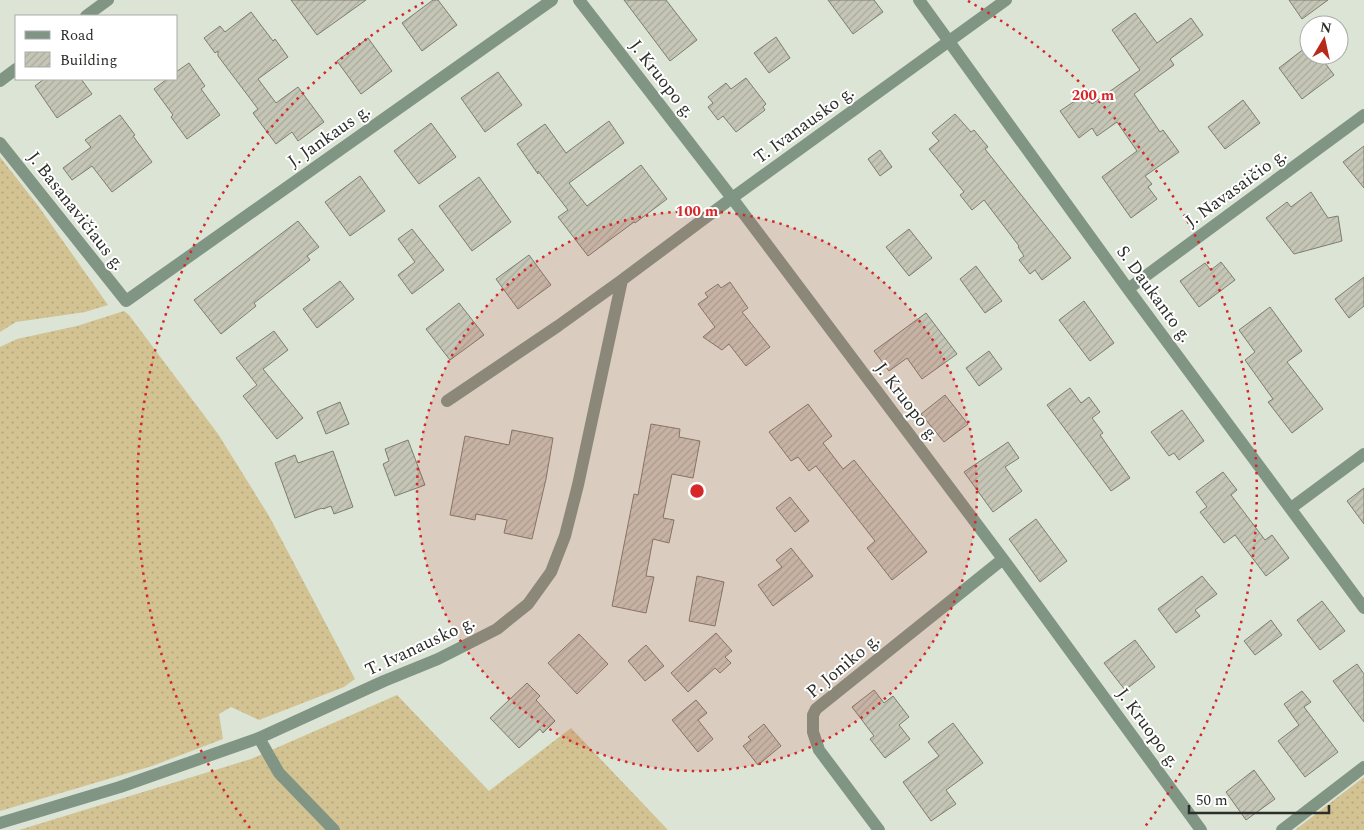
<svg xmlns="http://www.w3.org/2000/svg" width="1364" height="830" font-family="Spectral,serif">
  <defs>
    <pattern id="grass-dots" width="8" height="8" patternUnits="userSpaceOnUse" patternTransform="scale(1.25)"><rect width="8" height="8" fill="#d3c292"/><path d="M2 2h.1M6 6h.1" fill="none" stroke="#b5a77e" stroke-width="1.8" stroke-linecap="round"/></pattern>
    <pattern id="building-hatch" width="6" height="6" patternUnits="userSpaceOnUse" patternTransform="scale(1.25)"><rect width="6" height="6" fill="#c5c6b6"/><path d="M-1 1l2-2M0 6l6-6M5 7l2-2" fill="none" stroke="#a9aa9c"/></pattern>
  </defs>
  <rect width="100%" height="100%" fill="#dbe4d5"/>
  <!-- grass -->
  <path fill="url(#grass-dots)" d="M0,157l39,50 69,98 -23,7 -69,10 -16,10z
    M124,311l5,4 89,119 51,82 86,163 -11,8 -85,33 -28,-13 -12,7 4,25 -71,27 -152,45v-464l17,-8 60,-13z
    M397,695l92,96 82,-63 97,102h-649l232,-71z
    M1364,777v53h-69z"/>
  <!-- building -->
  <path fill="url(#building-hatch)" stroke="#7c7e6e" d="M291,0h75l-49,35z
    M433,0h5l19,25 -35,26 -20,-28z
    M624,0h42l31,40 -27,21z
    M828,0h46l9,12 -30,22z
    M1289,0h39l-26,19z
    M251,12l22,29 2,-2 13,18 -30,22 18,24 22,-16 26,35 -26,19 -6,-9 -16,12 -23,-31 5,-4 -40,-53v-5l-3,2 -11,-15 16,-12 5,6z
    M1135,13l22,30 34,-25 12,17 -33,24 4,6 -40,29 26,38 3,-2 16,22 -34,24 7,8 -4,3 9,12 -26,19 -29,-41 35,-26 -20,-29 -20,14 -5,-8 -13,10 -19,-27 25,-17 7,10 48,-34 -28,-40z
    M776,37l14,21 -21,15 -15,-20z
    M368,38l24,33 -31,23 -24,-33z
    M1309,45v10h10l15,20 -32,24 -23,-31z
    M189,63l16,23 -4,3 19,26 -33,24 -16,-22 2,-2 -19,-26 13,-10h9v-7z
    M498,72l24,33 -37,27 -24,-34z
    M746,78l20,26 -3,3 2,3 -29,22 -13,-16 -5,4 -10,-13 5,-4 -5,-6 18,-14 5,6z
    M44,79h37l11,15 -35,24 -22,-32z
    M1243,100l17,23 -35,26 -17,-22z
    M955,114l16,18 3,-2 14,17 -3,2 86,109 -29,22 -7,-10 -5,4 -11,-14 5,-4 -6,-9 1,-1 -35,-46 -12,10 -12,-15 4,-3 -35,-43 10,-8 -7,-8z
    M120,115l15,20 -2,1 19,26 -40,30 -20,-26 -20,14 -9,-12 28,-21 -6,-7z
    M609,121l15,22 -55,40 18,23 54,-41 26,34 -32,24 -1,-1 -46,34 -30,-39 10,-7 -30,-39v3l-21,-30 28,-20 21,29z
    M431,123l25,34 -37,27 -25,-33z
    M1364,146v42l-21,-26z
    M880,150l12,17 -12,9 -12,-17z
    M360,176l25,35 -35,25 -25,-34z
    M479,177l32,45 -39,29 -33,-45z
    M1311,192l17,26 10,-2 4,25 -48,13 -28,-36 21,-16 4,5z
    M298,221l21,26 -12,9 3,4 -56,43 2,3 -35,28 -27,-34z
    M412,229l32,41 -32,24 -14,-19 17,-13 -17,-23z
    M909,229l23,29 -23,18 -23,-29z
    M529,255l22,30 -33,24 -22,-30z
    M1221,262l14,18 -36,27 -19,-26 25,-18 6,7z
    M976,266l26,35 -17,12 -25,-34z
    M1364,277v29l-15,12 -14,-19z
    M340,281l14,18 -37,29 -14,-19z
    M730,282l18,26 -6,4 28,35 -24,19 -17,-22 -7,6 -19,-13 12,-10 -17,-23 10,-7 -3,-4 13,-9 3,4z
    M1084,301l30,42 -24,18 -31,-41z
    M459,303l25,32 -34,25 -24,-31z
    M1270,307l32,44 -15,11 36,47 -31,24 -24,-31 5,-3 -28,-39 10,-8 -16,-22z
    M926,313l31,41 -35,25 -15,-21 -18,13 -15,-20z
    M274,331l14,19 -25,19 40,49 -26,21 -34,-43 14,-11 -21,-27z
    M989,351l13,18 -23,17 -13,-18z
    M1070,388l11,15 8,-6 11,15 -8,6 11,15 -3,2 30,43 -19,13 -64,-86z
    M945,395l23,29 -24,18 -23,-28z
    M340,402l9,22 -23,10 -9,-22z
    M808,404l24,32 -9,7 20,26 11,-9 73,92 -35,28 -25,-32 8,-7 -59,-75 -7,5 -11,-14 -7,4 -22,-29z
    M1182,410l22,31 -25,19 -5,-7 -5,3 -18,-24z
    M651,424l29,5 -1,8 21,4 -7,37 -21,-4 -9,44 11,2 -5,23 -16,-4 -7,37 8,1 -8,36 -34,-7 22,-112 4,1z
    M512,430l41,8 -7,41 -14,60 -28,-6 3,-13 -31,-6 -1,6 -25,-5 15,-79 44,9z
    M408,440l17,45 -30,11 -12,-32 6,-3 -4,-12z
    M1008,442l11,16 -14,9 17,24 -29,21 -29,-40z
    M333,451l20,56 -19,7 -3,-8 -8,3 -1,-1 -27,10 -20,-55 20,-8 3,8z
    M1223,472l14,18 -6,5 34,45 7,-5 17,23 -23,18 -31,-41 -11,8 -24,-31 7,-5 -11,-15z
    M1364,488v36l-17,-23z
    M790,497l19,24 -14,11 -19,-24z
    M1036,519l31,42 -27,21 -31,-43z
    M791,548l22,28 -40,30 -15,-21 24,-18 -6,-7z
    M697,576l27,6 -9,44 -26,-5z
    M1202,576l15,18 -22,16 5,6 -24,17 -18,-24z
    M1322,601l23,30 -25,19 -23,-30z
    M1271,620l11,15 -27,20 -11,-14z
    M716,633l16,18 -7,6 6,6 -11,10 -5,-5 -27,24 -17,-19z
    M579,634l29,30 -31,30 -29,-31z
    M1135,640l20,27 -30,23 -21,-27z
    M646,645l18,21 -19,15 -17,-20z
    M1357,664l7,10v48l-31,-41z
    M527,683l13,13 -4,4 19,21 -12,12 -3,-4 -21,19 -29,-30z
    M874,690l10,13 9,-7 16,21 -10,8 11,14 -25,19 -15,-19 4,-3 -22,-29z
    M1302,691l9,11 -7,5 34,45 -33,25 -27,-36 21,-16 -15,-21z
    M696,700l11,13 -9,7 15,19 -15,13 -26,-32z
    M953,723l30,40 -37,27 10,14 -25,17 -28,-39 36,-26 -11,-14z
    M764,724l17,22 -23,19 -15,-19 8,-6 -3,-3z
    M1254,770l21,29 -29,21 -20,-28z"/>
  <g fill="none" stroke-linecap="round" stroke-linejoin="round">
    <!-- minor -->
    <path stroke="#819585" stroke-width="12" d="M579,0l153,198 271,361 198,271
      M919,0l209,289 236,319
      M86,16l22,-16
      M0,81l16,-12
      M0,143l126,158 426,-301
      M1128,289l236,-174
      M447,401l111,-75 64,-46
      M1291,508l73,-54
      M259,738l20,35 55,57
      M0,823l120,-36 139,-49 125,-57 54,-22 59,-30 31,-25 23,-32 14,-36 13,-51 44,-205 110,-82 274,-198
      M879,830l-60,-80 -6,-18v-17l3,-6 187,-150
      M1282,830l82,-63"/>
  </g>
  <!-- distance rings -->
  <circle cx="697" cy="491" r="280" fill="#d62828" fill-opacity=".12"/>
  <g fill="none" stroke="#d62828" stroke-width="2.5" stroke-dasharray="2.5 5">
    <circle cx="697" cy="491" r="280"/>
    <path d="M250 828A560 560 0 0 1 426 1M968 1A560 560 0 0 1 1144 828"/>
  </g>
  <g text-anchor="middle" dominant-baseline="central" stroke-width="4" stroke-linejoin="round" paint-order="stroke">
    <!-- street labels -->
    <g font-size="18" fill="#2b2e29" stroke="#fff">
      <text transform="translate(662 79) rotate(52)">J. Kruopo g.</text>
      <text transform="translate(804 125) rotate(-36)">T. Ivanausko g.</text>
      <text transform="translate(329 136) rotate(-35)">J. Jankaus g.</text>
      <text transform="translate(1236 188) rotate(-36)">J. Navasaičio g.</text>
      <text transform="translate(76 211) rotate(52)">J. Basanavičiaus g.</text>
      <text transform="translate(1154 294) rotate(54)">S. Daukanto g.</text>
      <text transform="translate(907 402) rotate(53)">J. Kruopo g.</text>
      <text transform="translate(420 646) rotate(-25)">T. Ivanausko g.</text>
      <text transform="translate(843 666) rotate(-40)">P. Joniko g.</text>
      <text transform="translate(1148 728) rotate(54)">J. Kruopo g.</text>
    </g>
  </g>
  <circle cx="697" cy="491" r="8" fill="#d62828" stroke="#fff" stroke-width="2.5"/>
  <g font-size="15" text-anchor="middle" font-weight="bold" fill="#d62828" stroke="#fff" stroke-width="4" stroke-linejoin="round" paint-order="stroke">
    <text x="1093" y="100">200 m</text>
    <text x="697" y="216">100 m</text>
  </g>
  <!-- legend -->
  <rect x="15" y="15" width="162" height="65" fill="#ffffff" stroke="#aaaba9"/>
  <rect x="25" y="31" width="25" height="8" fill="#819585" stroke="#aaaba9"/>
  <text x="60" y="40" font-size="15" fill="#2b2e29">Road</text>
  <rect x="25" y="52" width="25" height="15" fill="url(#building-hatch)" stroke="#aaaba9"/>
  <text x="60" y="65" font-size="15" fill="#2b2e29">Building</text>
  <!-- north arrow -->
  <g transform="translate(1324 40) rotate(9)"><circle r="24" fill="#ffffff" stroke="#aaaba9"/>
  <path d="M0-4L9 19L0 12L-9 19Z" fill="#b72919"/>
  <text y="-8" font-size="14" font-weight="bold" text-anchor="middle" fill="#2b2e29">N</text>
  </g>
  <!-- scale -->
  <path d="M1189 805v8h140v-8" fill="none" stroke="#2b2e29" stroke-width="2.5"/>
  <text x="1196" y="805" font-size="15" fill="#2b2e29" stroke="#ffffff" stroke-width="4" paint-order="stroke">50 m</text>
</svg>
